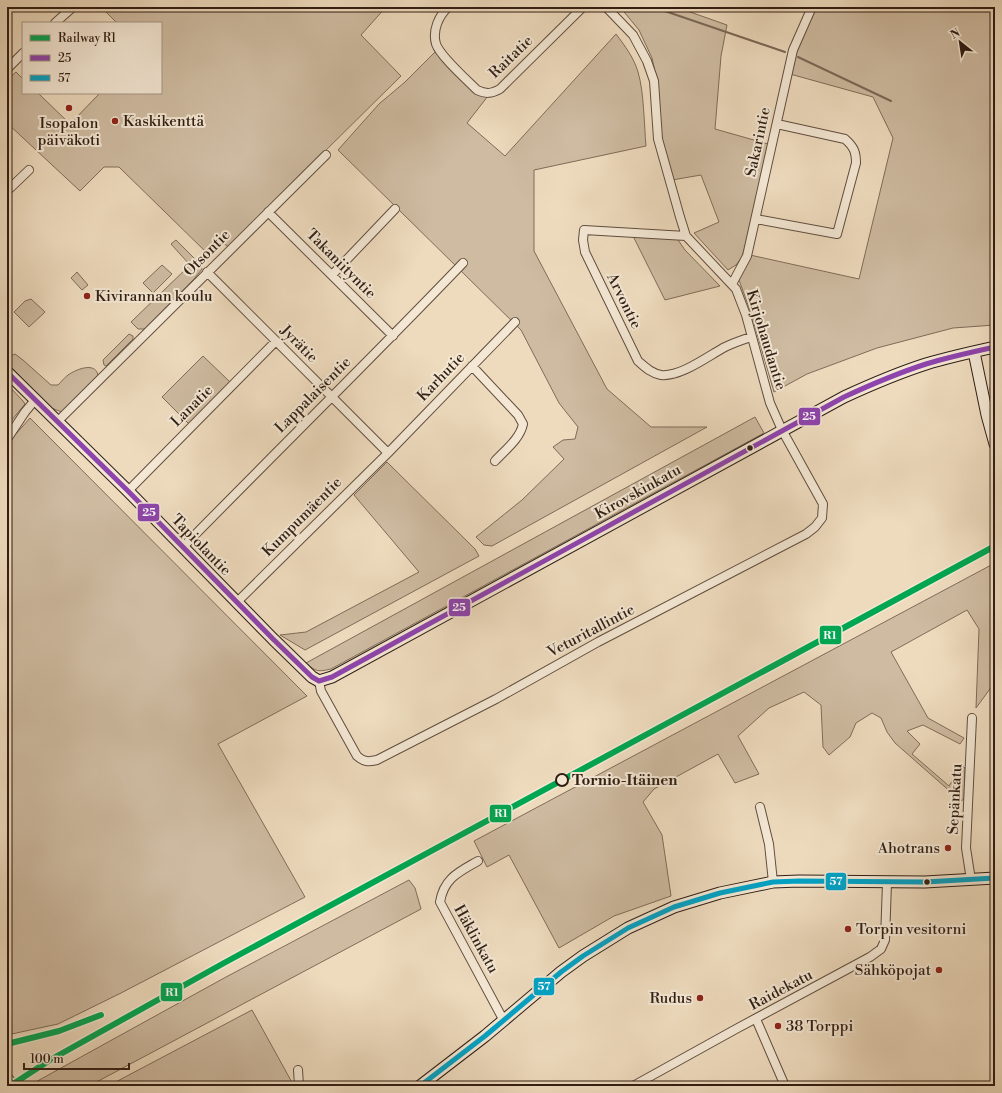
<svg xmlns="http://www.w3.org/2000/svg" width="1002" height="1093" font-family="'Libre Bodoni',serif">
  <rect width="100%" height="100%" fill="#eedbbe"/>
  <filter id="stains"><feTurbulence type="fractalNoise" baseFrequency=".005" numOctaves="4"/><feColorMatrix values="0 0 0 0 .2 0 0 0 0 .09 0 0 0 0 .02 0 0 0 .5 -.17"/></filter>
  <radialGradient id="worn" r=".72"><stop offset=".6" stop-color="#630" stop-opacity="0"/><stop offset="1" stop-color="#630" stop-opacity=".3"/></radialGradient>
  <!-- green -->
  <path fill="#cebba1" stroke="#7f6c5a" d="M101,7h285l-25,28 40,41 -172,170h-2l-6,-5 -13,13 -89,-87h-15l-24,24 -73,-68v-43l9,-8 7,7v14h15l32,31 30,-31h61v-70h-44z
    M620,7h56l51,18 -6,31 -6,73 53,15 -17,82 -9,31 -6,8 -8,5 -34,-37 25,-11 -18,-47 -29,5 -10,-41 -5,-58 -5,-23 -13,-28z
    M814,7h181v318l-42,3 -76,20 -70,26 -33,18 -23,-79 -12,-33 -3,-2 14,-23 109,24 34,-141 -20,-41 -83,-23 6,-30z
    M616,34c9,12 18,24 22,38 6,20 6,52 8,74l-112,24v81l73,138 44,38h56l-215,119 -8,-1 -8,-8 46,-37 42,-41 -11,-12 10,-7 12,-1 3,-12 -19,-24 -38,-73 -183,-180 41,-46 26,-22 31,-31 52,45 -21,27 38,33z
    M632,234l44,3 9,13 35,36 -55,14z
    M176,240l24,24 2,5 -7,9 -50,51h-7l-7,-7 59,-57 -19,-21z
    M162,265l10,9 -19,19 -10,-10z
    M77,272l11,13 -6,5 -11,-12z
    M31,299l14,13 -16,15 -15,-15 11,-11z
    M129,334l4,2v3l-27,27 -2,-1 -1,-5z
    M15,354l8,6 28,25h7c3,-3 6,-7 10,-10 7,-5 27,-14 30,0l-36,37 -11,-4 -44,-45v-5z
    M203,356l27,26 -41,42 -27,-27z
    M994,360h1v49l-5,-20z
    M7,384l16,17 2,3 -14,17 -4,-5z
    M755,417l9,16 -433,236c-13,3 -15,3 -25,-6z
    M30,418l277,278 -89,48 87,153 -184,96 -63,31 -51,11v-591z
    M387,462l88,87 4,7 -174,94 -25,-15 26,-3 113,-60 -65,-77z
    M995,563v119l-19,26 3,-79 -12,-19 -76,42 37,66 36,20 -4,6 -37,-19 -16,6 13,13 -8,10 37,32 13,-20 3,2 -1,31 -3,2 -66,-58 -8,-11 -6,-14 -9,-5 -16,10 -6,14 -21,18 -6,-8 -2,-42 -17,-13 -35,16 -31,28 21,38 -24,9 -17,-29 -64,35 -11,13 19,33 9,61 -57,20 -55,32 -50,-93 -22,12 -13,-26z
    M409,880l6,8 6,21 -332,177h-56l-1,-2 194,-107z
    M252,1010l42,76h-186z"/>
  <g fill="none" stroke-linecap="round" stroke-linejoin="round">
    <!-- stream -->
    <path stroke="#7b6957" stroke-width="2" d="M653,7l132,45
      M798,57l93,44"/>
    <!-- street casing -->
    <g stroke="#604d3e" stroke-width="10">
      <path id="street" d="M448,7c-9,9 -16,23 -12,37 4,12 31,36 41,46 9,4 14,4 23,-1l83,-82
        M55,23l18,-16
        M7,69l16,-16
        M7,191l22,-21
        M268,212l125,124
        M756,219l81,15 19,-71c0,-11 -2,-16 -11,-24l-68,-15
        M686,236l-102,-6 -1,10 2,12 53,109c7,6 13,12 23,14 20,2 47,-19 64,-28 8,-4 17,-7 26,-10
        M207,272l181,181
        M332,275l63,-66
        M732,284l15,-28 46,-206 19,-43
        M472,366l46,49 5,9c-3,15 -18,26 -28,37
        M57,422l269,-267
        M7,439l18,-27 10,-12
        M128,491l148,-150
        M183,547c93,-95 188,-188 280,-284
        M236,603l152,-150 127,-131
        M319,681l2,10 36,65c7,6 11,6 20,4l119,-61 102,-57 208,-108 9,-7 7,-9 1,-14 -41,-74 -12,-27 -24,-88 -10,-26 -50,-53 -6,-19 -22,-78 -4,-58 -7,-20 -14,-26 -27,-28
        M760,807l9,37 4,38
        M478,861c-19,11 -34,17 -38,41l64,119
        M971,880l-5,-32 6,-130
        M756,1019l29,67
        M298,1070l1,16
        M7,1076l8,10
        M633,1086l103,-57 134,-72 11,-8 4,-9 2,-57"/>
    </g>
    <!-- secondary casing -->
    <g stroke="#301e13" stroke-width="13">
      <path id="secondary" d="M974,352l13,63 8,29
        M7,372l121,119 145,148 39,38 7,4 13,-4 512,-280c26,-12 54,-24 82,-33 23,-7 46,-12 69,-17
        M420,1086l65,-50 76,-64 22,-16 45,-28 46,-21 46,-14 53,-11 26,-1 126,1 70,-4"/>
    </g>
    <!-- street -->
    <use href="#street" stroke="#f4e8d5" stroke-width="8"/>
    <!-- secondary -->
    <use href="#secondary" stroke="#f4e8d5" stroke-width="11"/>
    <!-- rail casing -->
    <g stroke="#301e13" stroke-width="3.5">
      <path id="rail" d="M10,1086l40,-26 174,-97"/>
    </g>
    <!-- rail -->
    <use href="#rail" stroke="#f4e8d5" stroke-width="2" stroke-dasharray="6" stroke-linecap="butt"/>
    <!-- bus-1 casing -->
    <g stroke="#f4e8d5" stroke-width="8">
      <path id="bus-1" d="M7,372l121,119 145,148 39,38 7,4 13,-4 512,-280c26,-12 54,-24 82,-33 23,-7 46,-12 69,-17"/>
    </g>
    <!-- bus-2 casing -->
    <g stroke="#f4e8d5" stroke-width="8">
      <path id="bus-2" d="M420,1086l65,-50 76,-64 22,-16 45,-28 46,-21 46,-14 53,-11 26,-1 126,1 70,-4"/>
    </g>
    <!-- bus-1 -->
    <use href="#bus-1" stroke="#8e44ad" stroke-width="5"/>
    <!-- bus-2 -->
    <use href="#bus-2" stroke="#02a2c5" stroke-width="5"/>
    <!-- rail-1 casing -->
    <g stroke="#f4e8d5" stroke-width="9">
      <path id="rail-1" d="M7,1044l52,-13 42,-16
        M10,1086l40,-26 174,-97 771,-417"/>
    </g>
    <!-- rail-1 -->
    <use href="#rail-1" stroke="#00a651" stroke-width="6"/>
  </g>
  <!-- markers -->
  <g fill="#8f2418" stroke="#f4e8d5" stroke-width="1.5">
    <circle cx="69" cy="108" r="4"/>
    <circle cx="115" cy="121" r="4"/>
    <circle cx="87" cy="296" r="4"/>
    <circle cx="948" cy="848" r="4"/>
    <circle cx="848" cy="929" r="4"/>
    <circle cx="939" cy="970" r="4"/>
    <circle cx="700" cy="998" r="4"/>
    <circle cx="778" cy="1026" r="4"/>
  </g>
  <g fill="#301e13" stroke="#f4e8d5" stroke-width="1.5">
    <circle cx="750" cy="448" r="3.5"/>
    <circle cx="927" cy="882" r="3.5"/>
  </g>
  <circle fill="#f4e8d5" stroke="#301e13" stroke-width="2" cx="562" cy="780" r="6"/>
  <g text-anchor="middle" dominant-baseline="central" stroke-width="4" stroke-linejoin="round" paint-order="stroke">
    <!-- street labels -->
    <g font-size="15" fill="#301e13" stroke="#f4e8d5">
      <text transform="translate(511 57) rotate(-44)">Raitatie</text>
      <text transform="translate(758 142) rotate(-78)">Sakarintie</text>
      <text transform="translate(207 253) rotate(-45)">Otsontie</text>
      <text transform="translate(341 264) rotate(45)">Takaniityntie</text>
      <text transform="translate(624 301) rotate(64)">Arvontie</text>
      <text transform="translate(766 340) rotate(73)">Kirjohaudantie</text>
      <text transform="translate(299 344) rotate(45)">Jyrätie</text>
      <text transform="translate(441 377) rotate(-46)">Karhutie</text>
      <text transform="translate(313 395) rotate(-45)">Lappalaisentie</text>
      <text transform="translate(192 406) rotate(-45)">Lanatie</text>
      <text transform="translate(638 492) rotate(-29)">Kirovskinkatu</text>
      <text transform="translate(302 517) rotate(-45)">Kumpumäentie</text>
      <text transform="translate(201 545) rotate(46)">Tapiolantie</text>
      <text transform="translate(591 631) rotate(-28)">Veturitallintie</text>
      <text transform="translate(955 799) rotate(-87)">Sepänkatu</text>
      <text transform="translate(476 939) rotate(61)">Häklinkatu</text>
      <text transform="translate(781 990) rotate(-28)">Raidekatu</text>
    </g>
    <!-- poi labels -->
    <g font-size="15" fill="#301e13" stroke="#f4e8d5" text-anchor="start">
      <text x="123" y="121">Kaskikenttä</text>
      <text x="69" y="123" text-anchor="middle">Isopalon<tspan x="69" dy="17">päiväkoti</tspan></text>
      <text x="95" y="296">Kivirannan koulu</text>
      <text x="940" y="848" text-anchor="end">Ahotrans</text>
      <text x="856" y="929">Torpin vesitorni</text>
      <text x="931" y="970" text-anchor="end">Sähköpojat</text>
      <text x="692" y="998" text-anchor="end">Rudus</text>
      <text x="786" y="1026">38 Torppi</text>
    </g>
    <!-- stop labels -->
    <g font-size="15" font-weight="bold" fill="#301e13" stroke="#f4e8d5" text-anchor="start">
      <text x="572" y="780">Tornio-Itäinen</text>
    </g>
  </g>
  <g stroke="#f4e8d5" stroke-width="1.5">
    <rect x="798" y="407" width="23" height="19" rx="4" fill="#8e44ad"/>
    <rect x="137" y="503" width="23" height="19" rx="4" fill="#8e44ad"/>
    <rect x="448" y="598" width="23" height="19" rx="4" fill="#8e44ad"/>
    <rect x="819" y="625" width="23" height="20" rx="4" fill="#00a651"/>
    <rect x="489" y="804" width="23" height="19" rx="4" fill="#00a651"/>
    <rect x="825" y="872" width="22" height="19" rx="4" fill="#02a2c5"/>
    <rect x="533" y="977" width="22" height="19" rx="4" fill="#02a2c5"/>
    <rect x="160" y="982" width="23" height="20" rx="4" fill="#00a651"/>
  </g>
  <g font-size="11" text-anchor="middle" font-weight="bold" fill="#fff">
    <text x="809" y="420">25</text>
    <text x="149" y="516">25</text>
    <text x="459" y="611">25</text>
    <text x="830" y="639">R1</text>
    <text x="501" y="817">R1</text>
    <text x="836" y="885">57</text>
    <text x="544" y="990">57</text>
    <text x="172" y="996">R1</text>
  </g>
  <!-- margin -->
  <rect width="1002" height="1093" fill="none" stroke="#eedbbe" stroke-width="24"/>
  <rect x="8" y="8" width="986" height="1077" fill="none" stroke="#301e13" stroke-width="2"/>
  <rect x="12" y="12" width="978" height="1069" fill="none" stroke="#301e13"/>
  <!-- legend -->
  <rect x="22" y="22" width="140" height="72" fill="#f4e8d5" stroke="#a69787"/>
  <rect x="30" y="35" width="20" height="6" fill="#00a651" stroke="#a69787"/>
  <text x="58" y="42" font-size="12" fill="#301e13">Railway R1</text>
  <rect x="30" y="55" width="20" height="6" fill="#8e44ad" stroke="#a69787"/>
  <text x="58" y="62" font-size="12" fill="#301e13">25</text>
  <rect x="30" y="75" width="20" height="6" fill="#02a2c5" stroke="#a69787"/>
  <text x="58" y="82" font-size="12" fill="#301e13">57</text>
  <!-- north arrow -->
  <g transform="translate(960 42) rotate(330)" stroke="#f4e8d5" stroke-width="3" paint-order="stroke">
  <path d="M0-3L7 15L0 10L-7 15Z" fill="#301e13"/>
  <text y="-6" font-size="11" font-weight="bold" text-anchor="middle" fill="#301e13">N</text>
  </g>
  <!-- scale -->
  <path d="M24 1063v6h105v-6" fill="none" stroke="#301e13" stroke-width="2"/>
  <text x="30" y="1063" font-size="12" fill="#301e13" stroke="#f4e8d5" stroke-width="3" paint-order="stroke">100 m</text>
  <rect width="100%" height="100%" filter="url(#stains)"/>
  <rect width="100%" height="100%" fill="url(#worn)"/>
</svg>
